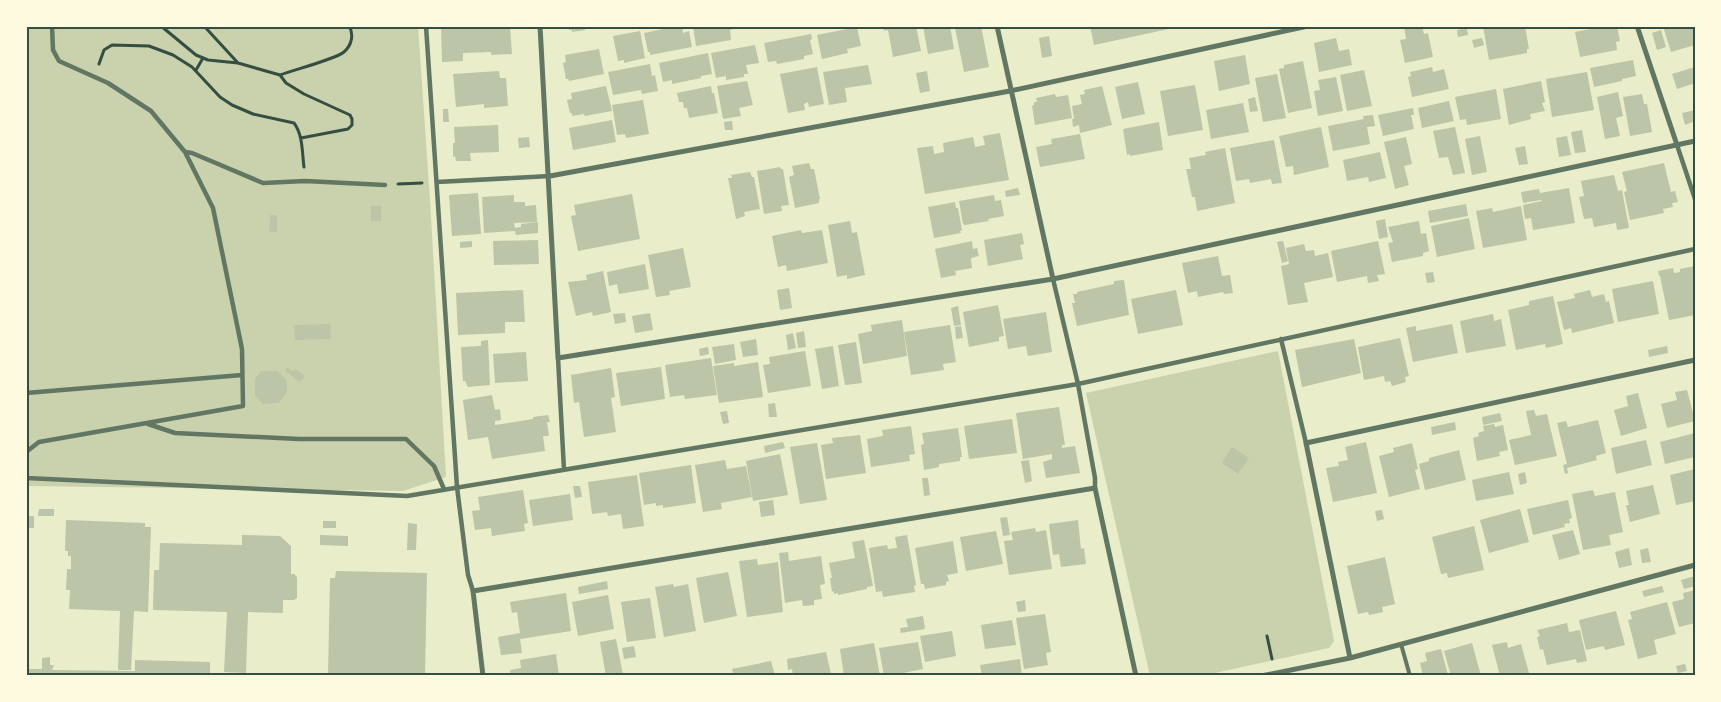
<svg xmlns="http://www.w3.org/2000/svg" width="1721" height="702" font-family="'DejaVu Sans',sans-serif">
  <rect width="100%" height="100%" fill="#e9edc9"/>
  <!-- green -->
  <path fill="#cad2ad" d="M26,26h392l12,174 16,277 -43,14 -377,-5z
    M1278,351l56,290 -5,7 -128,28h-51l-64,-283z"/>
  <!-- building -->
  <path fill="#bcc5a7" d="M441,26h69l2,28 -21,1v-3l-28,1v8l-21,1z
    M569,26h15l1,4 -13,2v-2h-3z
    M677,26h5l1,7 6,-2 3,16 -42,8v-3h-2l-4,-19z
    M693,26h39l1,3 -3,1 1,10 -35,6z
    M883,26h33l5,25 -28,6 -5,-27 -4,1z
    M923,26h27l4,23 -26,5z
    M964,26h17l8,41 -25,5 -9,-44z
    M1090,26h88v1l-84,18z
    M1404,26h18l2,8 4,-1 5,24 -28,6 -5,-23 6,-1z
    M1483,26h42l4,23h-2v4l-38,7z
    M1605,26h12l3,15 -4,1 1,8 -37,7 -5,-25z
    M1663,26h32v19l-24,7z
    M857,27l4,19 -14,3 1,4 -26,6 -5,-24z
    M1467,28l1,7 -10,2 -1,-7z
    M1661,30l5,17 -9,3 -5,-17z
    M640,31l5,27 -21,5v-3l-6,1 -5,-25z
    M811,34l1,5 -2,1 3,14 -9,2v3l-27,5 -1,-3 -8,1 -4,-19z
    M1049,36l3,20 -10,2 -3,-20z
    M1336,38l3,13 10,-2 3,16 -33,7 -5,-29z
    M1482,38l2,7 -10,3 -2,-8z
    M755,45l4,18 -13,2 2,9h-4v3l-18,3v-4l-10,2 -5,-25z
    M599,49l5,25 -35,7 -1,-2h-2l-3,-16 3,-1 -1,-7z
    M708,53l4,21 -11,2v2l-29,6v-4l-9,2 -4,-19z
    M1245,55l5,29 -31,7 -5,-30z
    M1633,60l3,16 -14,3v2l-28,6 -4,-19z
    M1303,61l9,47 -24,5 -9,-44 5,-1v-3z
    M650,64l2,12 3,-1 3,16 -16,3 -1,-4 -28,5 -5,-23z
    M868,65l4,19 -27,4 2,14 -18,3 -6,-33z
    M817,67l7,37 -15,3 -1,-5 -4,2 1,6 -17,3 -8,-39z
    M1432,67l1,5 11,-3 5,20 -37,8 -4,-20 3,-1 -1,-4z
    M1695,67v16l-18,6 -5,-15z
    M1364,70l8,36 -25,5 -7,-36z
    M499,71l1,7h6l2,28 -24,2v-4l-28,3 -3,-33z
    M927,71l3,20 -10,2 -4,-20z
    M1587,72l7,38 -42,7 -6,-38z
    M1277,74l9,44 -23,4 -8,-44z
    M1336,77l7,34 -25,5 -4,-25 6,-1 -2,-10z
    M747,81l6,24 -14,3 2,8 -18,3 -6,-33z
    M1541,81l4,21 -3,1 3,8 -15,3 1,5 -22,6 -6,-36z
    M1138,82l7,32 -23,5 -7,-32z
    M1195,85l8,45 -35,6 -8,-45z
    M606,86l6,25 -27,5 -1,-2 -12,2v-3h-2l-3,-13 5,-1 -1,-6z
    M711,86l1,7h2l4,20 -29,5 -2,-10h-3l-1,-6h-4l-2,-9z
    M1102,86l10,39 -32,8 -1,-8 -6,2 -1,-8h2l-2,-13 10,-2 -2,-9 5,-1 -1,-4z
    M1496,89l5,30 -34,6 -1,-6 -6,1 -5,-23z
    M1618,92l5,24 -7,2 4,18 -15,3 -8,-42z
    M1055,94l1,3 12,-2 4,23 -37,7 -3,-19 2,-1v-3h3l-1,-4z
    M1642,94l2,10h3l5,28 -22,4 -7,-39z
    M1255,97l3,14 -8,1 -2,-13z
    M643,100l6,34 -23,4 -1,-4 -8,1 -5,-30z
    M1449,101l5,20 -32,7 -4,-20z
    M1243,103l6,29 -38,7 -5,-29z
    M1413,108l1,7h-3l3,14 -31,7 -5,-21z
    M443,109h5l1,13h-6z
    M1695,110v11l-10,4 -3,-12z
    M1373,115l2,11 -8,1 3,17 -37,7 -5,-25 36,-7 -1,-3z
    M612,120l4,22 -43,8 -4,-22z
    M732,121l1,9h-8l-1,-8z
    M1159,122l4,28 -33,6v-2l-3,1 -4,-26z
    M498,125l1,27 -29,1 1,8h-15l-1,-5 -2,1v-14h2l-1,-16z
    M1321,127l8,40 -35,8 -1,-9 -7,1 -7,-31z
    M1455,127l10,46 -12,2 -5,-18 -9,1 -6,-27z
    M1582,130l4,22 -11,1 -4,-21z
    M1000,133l9,47 -84,14 -8,-46 16,-2 1,8 10,-2 -1,-9 30,-6 2,10 10,-2 -2,-9z
    M1080,134l5,25 -45,8 -4,-20 16,-3 -1,-5z
    M1480,136l7,36 -15,3 -7,-36z
    M1567,136l4,19 -12,2 -3,-19z
    M529,137l1,10 -11,1 -1,-10z
    M1406,137l6,27 -8,2 5,19 -14,4 -11,-47z
    M1274,140l8,43 -10,1 -1,-5 -21,4 -1,-4 -13,2 -6,-33z
    M1525,146l3,18 -9,1 -4,-17z
    M1225,148l10,55 -38,8 -2,-14h-3l-6,-28h5l-2,-11 17,-3 -1,-3z
    M1380,152l6,26 -17,4 -1,-5 -21,4 -4,-21z
    M809,163l2,6h3l6,30h-1v4l-24,5 -6,-31 5,-2 -2,-9z
    M1664,163l7,29 4,-1 3,11 -6,1 1,4 -10,2 1,4 -34,7 -6,-28 3,-1 -5,-19z
    M780,167l1,2h2l6,36 -8,1 1,5 -18,3 -7,-43z
    M750,172l2,5h2l6,32 -16,3 1,4 -9,3 -8,-41h4l-1,-3z
    M1614,175l4,16 4,-1 7,38 -12,2 -1,-7 -22,4 -2,-9 -8,1 -5,-22 5,-1 -3,-15z
    M1018,188l2,7 -14,2 -1,-6z
    M1569,188l6,35 -42,7 -2,-12 -6,1 -2,-14 19,-4 -1,-1 -18,3 -2,-11 18,-3 1,4z
    M478,193l3,41 -29,2 -3,-41z
    M632,194l8,45 -62,12 -7,-35 5,-1 -2,-10z
    M514,195v7h11v4l11,-1 1,17 -23,1 1,5 6,-1v-3l17,-2v11l-22,2 -1,-4 -31,2 -2,-36z
    M994,195l1,6 6,-1 3,16 -16,3 1,2 -24,4 -2,-1 -4,-23z
    M955,202l1,6h2l4,22 -2,1 1,2 -27,5 -6,-31z
    M1466,204l2,12 -38,7 -2,-12z
    M371,206h10v15h-10z
    M1521,206l6,34 -44,8 -7,-37 16,-3 1,4z
    M270,215h7v17h-8z
    M1469,218l6,31 -38,8 -6,-31z
    M1385,219l3,18 -9,2 -3,-18z
    M850,221l2,12 5,-1 8,43 -18,4v-4l-10,2 -9,-52z
    M1419,221l2,13 5,-1 3,18 -6,2v3l-31,6 -4,-19 5,-1 -5,-15z
    M801,230l1,3 20,-3 6,33 -41,8 -1,-6 -8,2 -6,-31z
    M1022,233l2,11 -4,1 3,14 -35,7 -4,-26z
    M538,240l1,24 -45,1 -1,-24z
    M472,241v6l-12,1v-6z
    M972,241l1,8 4,-1 2,8 -8,2 1,10 -17,3 1,4 -15,3 -6,-29z
    M1283,241l5,20 -6,2 -5,-21z
    M1378,241l7,33 -8,1 2,6 -11,2 -1,-7 -30,6 -6,-31z
    M1304,244l2,7 8,-1 1,6 13,-3 5,24 -29,6 4,19 -20,3 -7,-39 8,-2 -3,-16z
    M683,248l8,39 -22,4 1,4 -14,2 -8,-42z
    M1218,256l4,20 8,-1 3,18 -9,1 -1,-2 -25,5 -1,-6 -9,2 -6,-30z
    M645,264l4,25 -30,5 -2,-10 -8,2 -2,-14z
    M1695,266v49l-26,5 -9,-44h-1l-1,-5 15,-3 1,5 6,-1v-3z
    M603,271l8,41 -18,4 -1,-4 -16,4 -8,-34 19,-2 -1,-5z
    M1433,272l2,10 -8,1 -2,-10z
    M1124,280l5,35 -52,11 -5,-23h3l-2,-9h4v-2l37,-8v-3z
    M1653,281l6,33 -41,8 -6,-33z
    M789,288l3,20 -12,2 -3,-20z
    M523,290l2,32h-20v11l-47,2 -2,-42z
    M1176,290l7,35 -45,9 -7,-35z
    M1590,290l2,7 12,-3 2,8 3,-1 5,22 -42,10 -1,-5 -7,2 -7,-28 18,-4 -1,-4z
    M1553,296l10,48 -17,4 -1,-4 -29,6 -8,-40 21,-5v-4z
    M998,305l6,31 -5,1v4l-30,6 -6,-35z
    M958,306l3,19 -7,1 -3,-18z
    M1046,312l6,40 -24,4 -2,-10 -18,3 -5,-30z
    M625,313l1,9 -11,2 -2,-10z
    M650,313l3,17 -18,3 -3,-17z
    M1493,314l1,7 7,-2 5,27 -40,7 -6,-32z
    M902,320l5,36 -44,8 -5,-30 14,-3 -1,-6z
    M330,324l1,15 -36,1 -1,-15z
    M1452,324l6,29 -45,9 -7,-34 10,-2v5z
    M950,325l6,37 -13,2 1,6 -33,5 -7,-43z
    M961,326l2,12 -7,1 -1,-12z
    M804,331l2,16 -8,1 -2,-15z
    M793,333l3,15 -8,2 -2,-15z
    M1400,338l9,38 -4,1 1,5 -14,4 -2,-5 -5,1 -1,-6 -20,4 -6,-33z
    M756,339l2,16 -15,2 -3,-15z
    M1354,339l7,34 -59,14 -7,-37z
    M488,340l2,45 -22,2 -3,-6h-2l-2,-34 20,-1v-5z
    M856,342l6,41 -17,2 -7,-40z
    M734,344l2,16 -21,4 -3,-17z
    M833,346l6,40 -17,3 -7,-40z
    M1667,346l1,7 -19,4 -1,-7z
    M708,347l1,7 -9,2 -1,-7z
    M805,351l6,35 -43,7 -5,-28 7,-1 -1,-7z
    M526,352l2,29 -33,2 -2,-29z
    M711,358l6,37 -32,4 -1,-4 -14,2 -5,-32z
    M758,362l5,35 -44,6 -6,-37 21,-3v3z
    M287,367l6,4 2,-2 10,7 -5,6 -15,-11z
    M661,367l4,32 -44,7 -5,-33z
    M611,368l4,29 -4,1 5,34 -32,5 -5,-35 -5,1 -3,-28z
    M261,371h17l9,10v11l-8,11 -16,1 -8,-8v-17z
    M1687,390l8,31 -28,7 -6,-24 16,-4 -2,-8z
    M1638,393l9,35 -26,8 -7,-26 14,-4 -2,-10z
    M492,395l3,15 5,-1 1,11 -6,1v4l38,-6v-2l15,-2 2,7h-3l2,14h-6l2,15 -53,8 -4,-22 -20,3 -5,-40z
    M775,403l2,14h-8l-1,-13z
    M1059,407l6,38h-3v3l13,-2 5,27 -34,5 -3,-16 9,-3v-5l-29,5 -7,-46z
    M1534,410l2,6 11,-2 10,42 -42,9 -6,-25 22,-5 -5,-24z
    M727,411l2,12 -6,1 -3,-12z
    M1500,413l2,8 -19,4 -1,-8z
    M1012,419l5,34 -48,6 -5,-33z
    M1598,420l8,33 -10,3 1,4 -30,8 1,5 -3,1 -2,-9 4,-1 -10,-41 9,-2 2,6z
    M1455,422l1,8 -24,5 -1,-8z
    M1494,424l1,3 8,-2 5,25 -9,2 1,4 -23,5 -4,-23 6,-2 -1,-3 6,-2 -1,-5z
    M911,426l4,28 -6,1 1,6 -39,6 -4,-28 16,-3 -1,-6z
    M958,428l4,29h-2v4l-21,3v3l-15,3 -3,-25 3,-1 -2,-11z
    M1695,433v24l-30,7 -5,-22z
    M860,435l6,38 -40,6 -5,-34 12,-2 -1,-5z
    M1646,440l6,25 -36,9 -5,-26z
    M783,442l2,6 -20,5 -1,-7z
    M1366,442l11,51 -44,9 -7,-34 13,-2 -1,-4 10,-2 -3,-13z
    M817,443l10,57 -27,4 -10,-57z
    M1412,443l6,26 -3,1 5,19 -31,8 -10,-41 15,-4 -1,-4z
    M1232,447l17,11 -11,16 -16,-11z
    M1459,450l7,30 -41,10 -6,-26 10,-3v-3z
    M780,454l8,41 -35,6 -7,-40z
    M725,460l2,9 19,-3 6,31 -31,6 1,6 -19,3 -8,-47z
    M1029,460l3,21 -7,2 -4,-22z
    M691,465l5,38 -33,5v-3l-7,1v-3l-12,2 -5,-32z
    M1695,469v32l-19,4 -6,-30z
    M1509,472l5,22 -38,7 -4,-21z
    M1525,472l2,11 -7,2 -2,-11z
    M637,475l7,51 -21,3 -2,-15 -13,2 -1,-4 -15,2 -4,-32z
    M922,478h6l2,17 -6,1z
    M1653,485l7,29 -30,8 -4,-17h3l-3,-14z
    M573,486h7l2,11 -7,1z
    M523,490l5,33 -4,1 1,7 -33,5 -1,-8 -16,2 -3,-19 8,-1 -2,-13z
    M1593,490l2,6 20,-4 8,40 -14,3 2,10 -28,5 -11,-56z
    M570,494l3,26 -40,6 -4,-26z
    M773,500l2,15 -14,2 -2,-15z
    M1568,500l4,18 -3,1 1,4 -6,1 1,3 -32,8 -6,-26z
    M39,509h15v7h-16z
    M1520,509l9,33 -40,11 -9,-33z
    M1382,510l2,9 -7,2 -2,-10z
    M26,516h8v12h-8z
    M1007,517l3,18 -7,1 -3,-18z
    M66,520l79,3v4h6l-3,85 -14,-1 -3,59h-13l2,-59 -51,-2 1,-19h-4l1,-21h4v-13h-3v-5h-3z
    M1078,520l3,29 3,-1 2,16 -25,3 -2,-13 -6,1 -4,-31z
    M323,521h13v7h-13z
    M408,523l9,1 -1,26h-9z
    M1474,526l10,44 -36,8 -1,-5 -6,1 -9,-37z
    M1035,528l1,4 10,-2 6,39 -43,6 -5,-34 9,-1 -2,-8z
    M1573,530l7,24 -21,6 -7,-25z
    M996,531l7,33 -37,7 -6,-34z
    M242,535l38,1 11,10v28h3l3,3v21l-3,2h-11v13l-35,-1 -2,61 -22,-1 3,-60 -74,-2 1,-40h5l1,-27 82,2z
    M320,535l28,1v10l-28,-1z
    M907,535l9,50 -2,1 1,6 -32,5 -1,-6 -6,1 -7,-44 18,-3 1,4 9,-1 -2,-11z
    M864,540l9,46 -6,1v2l-29,6v-2l-4,1v-3l-2,1 -2,-14h2l-3,-15 26,-5 -3,-16z
    M953,541l5,32 -11,2 2,6 -3,1v3l-21,4 -1,-5h-3l-6,-36z
    M1629,548l3,17 -13,3 -4,-16z
    M1648,548l3,14 -9,1 -2,-13z
    M788,552l1,9 32,-5 4,28 -5,1 2,14 -8,1v5l-11,1 -1,-6 -17,3 -6,-50z
    M1385,557l10,47 -13,3 1,5 -14,3 -1,-3 -10,2 -11,-48z
    M757,559l1,6 20,-3 5,50 -36,5 -8,-56z
    M336,571l91,2 -2,103h-97l2,-98h5z
    M728,572l9,44 -33,7 -8,-45z
    M1695,576v10l-11,3 -3,-9z
    M607,581l1,8 -29,5 -1,-7z
    M673,584l1,3 14,-3 8,47 -32,6 -9,-50z
    M1662,586l2,6 -20,5 -2,-6z
    M1695,590v33l-16,4 -7,-25 12,-3 -1,-6z
    M566,593l5,38 -51,8 2,14 -21,2 -3,-18 22,-4 -3,-21 -5,1 -2,-11z
    M608,595l6,34 -36,7 -6,-34z
    M650,598l6,40 -29,4 -6,-40z
    M1025,600l1,11 -8,1 -2,-10z
    M1667,602l9,32 -22,6 3,14 -19,5 -10,-39 4,-1 -2,-7z
    M1616,611l9,34 -20,5 -1,-4 -18,4 -7,-30z
    M1045,614l6,38 -5,1 2,12 -24,4 -8,-51z
    M923,616l2,13 -24,4 -1,-5 8,-1 -2,-8z
    M1012,620l4,25 -31,4 -4,-24z
    M1567,623l2,9 11,-2 7,31 -10,2 -1,-4 -29,6 -4,-16 -3,1 -3,-13 3,-1 -3,-6z
    M952,631l4,25 -31,6 -5,-26z
    M616,639l7,36 -17,1 -6,-34z
    M918,642l5,27 -20,4 1,3h-20l-5,-28z
    M1507,642l1,6 13,-4 8,29 -8,3h-21l-8,-31z
    M874,643l6,33h-36l-4,-27z
    M1472,643l9,33h-30l-7,-25z
    M634,646l2,11 -12,2 -2,-11z
    M1441,649l7,26 -25,1 -3,-13 7,-2 -2,-8z
    M826,652l5,22 -38,2 -1,-7 -4,1 -1,-11z
    M556,654l3,22h-48l-1,-6 11,-2 -1,-8z
    M50,657v8h4l-2,5 83,1v-11l75,2v11l32,1v2h-216v-7h16v-11z
    M1020,659l2,17h-40l-2,-11z
    M771,661l4,15h-41l-2,-7z
    M1685,664l2,7 -9,2 -2,-7z"/>
  <g fill="none" stroke-linecap="round" stroke-linejoin="round">
    <!-- path -->
    <path stroke="#344e41" stroke-width="3" d="M161,26l35,29 12,5 30,3 42,12 6,8 18,11 46,21 2,4v6l-4,4 -47,9
      M204,26l34,37
      M99,64l5,-14 8,-5 37,1 24,9 19,12 28,30 12,8 21,9 41,9c9,12 8,29 10,44
      M196,70l7,-12
      M280,75c13,-5 56,-16 64,-23 8,-7 10,-18 5,-26
      M398,184l24,-1
      M1267,636l5,23"/>
    <!-- service -->
    <path stroke="#617663" stroke-width="4" d="M1401,644l9,32"/>
    <!-- pedestrian -->
    <path stroke="#617663" stroke-width="4.5" d="M426,26l31,461 11,88 5,16
      M1677,145l18,54
      M185,152l7,1 71,30 42,-2 80,4
      M437,182l113,-6
      M1053,279l25,105 17,94v10
      M1281,339l25,104
      M558,358l6,112
      M26,393l216,-18
      M148,424l27,9 124,6h107l28,27 10,23
      M26,452l13,-10 204,-36 -1,-57 -29,-141 -28,-56 -34,-41 -43,-28 -49,-22 -6,-11 -1,-24
      M26,478l381,18 671,-112 617,-135"/>
    <!-- minor -->
    <path stroke="#617663" stroke-width="5" d="M540,26l18,332 495,-79 642,-138
      M997,26l56,253
      M1637,26l40,119
      M550,176l460,-85 298,-65
      M1350,658l-44,-215 389,-83
      M483,676l-10,-85 622,-103 41,188
      M1261,676l89,-18 345,-93"/>
  </g>
  <!-- border -->
  <rect width="1721" height="702" fill="none" stroke="#fefae0" stroke-width="55"/>
  <rect x="28" y="28" width="1666" height="646" fill="none" stroke="#344e41" stroke-width="2"/>
</svg>
